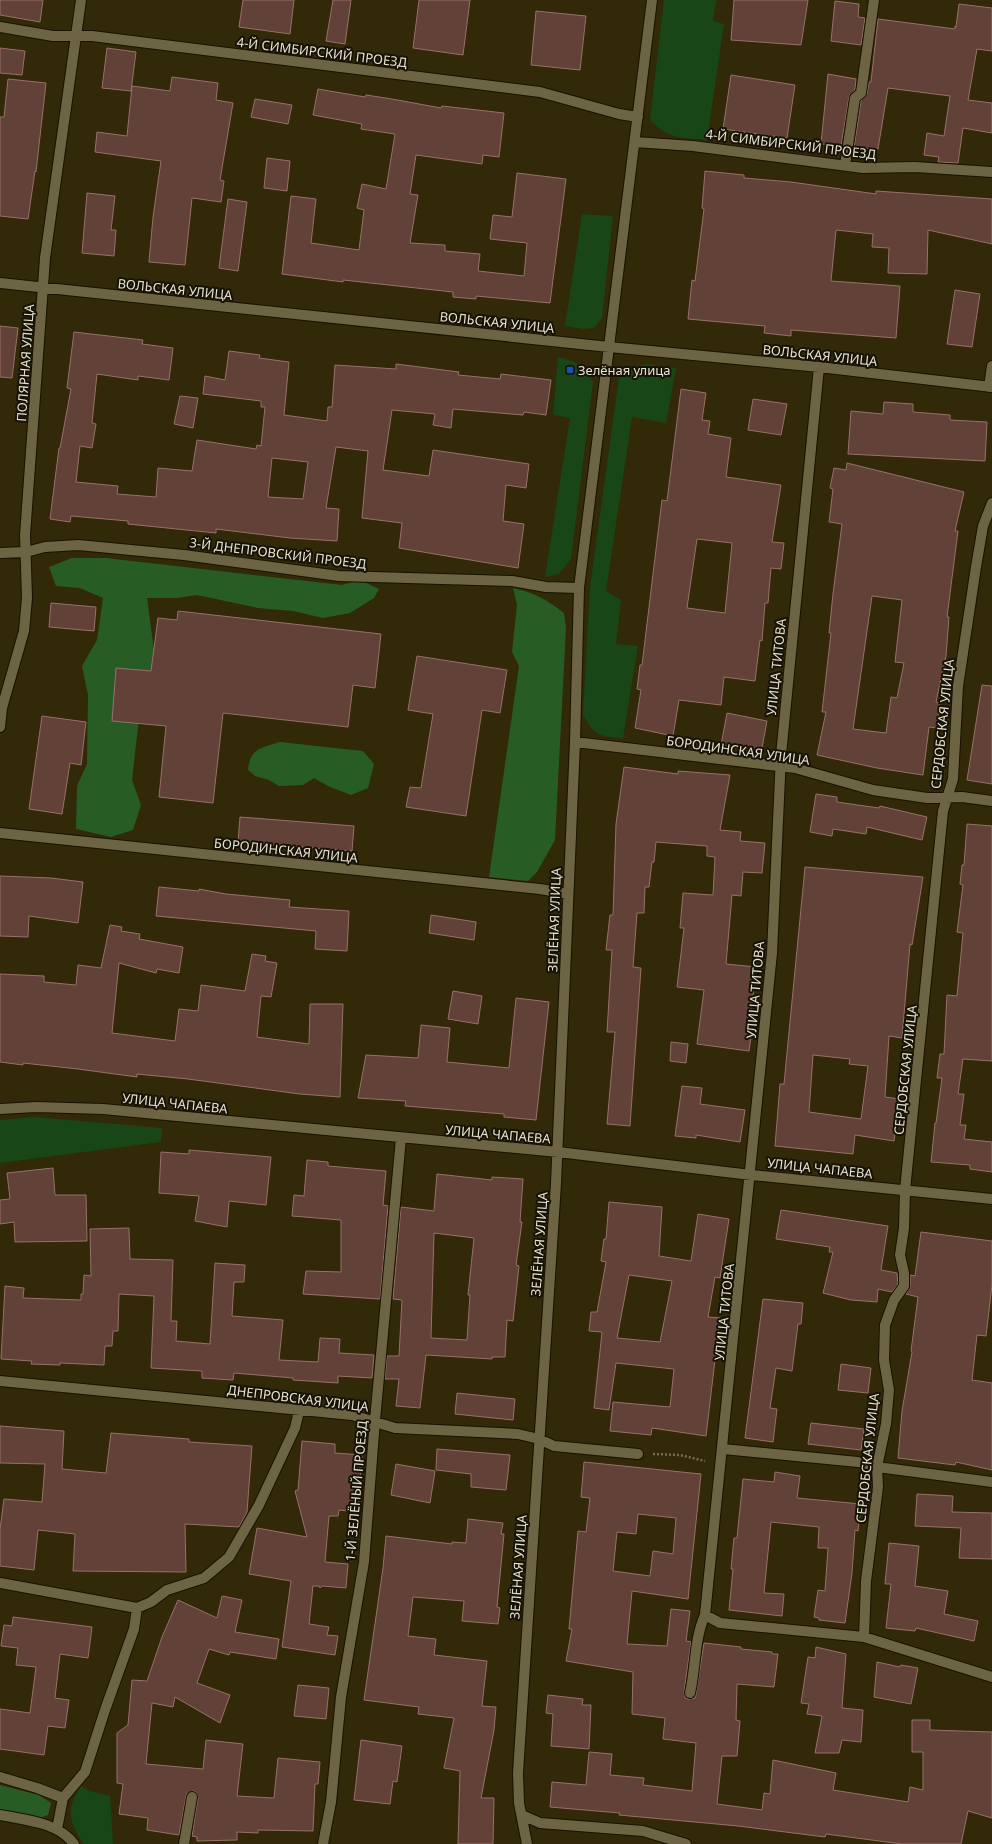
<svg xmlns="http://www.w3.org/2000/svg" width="992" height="1844" font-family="'Noto Sans',sans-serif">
  <rect width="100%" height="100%" fill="#312908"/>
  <!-- green -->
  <path fill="#194616" d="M664,0h52l-3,21 11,3 -17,116c-26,-3 -38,0 -57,-20z
    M582,214l31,2 -11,102 -8,10 -10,1 -19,-3z
    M558,357c20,5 23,8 35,25l-22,177 -12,15 -14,3 25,-159 -17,-3z
    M647,364l29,4 -10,55 -34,-6 -26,174 15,9 -5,44 22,2 -15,92c-23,-1 -30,-3 -40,-24l7,-127 29,-210c7,-9 16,-11 28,-13z
    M35,1117l127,11 -1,14 -161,21v-43z
    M81,1786l9,5 20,5 3,48h-29c-15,-21 -19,-35 -3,-58z"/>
  <!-- forest -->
  <path fill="#285c25" d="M72,558h34l236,27 18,-5 19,9 -5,9 -24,15 -27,5 -30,-7 -35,-3 -61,-13 -20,3h-30l7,52 11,11 -23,31 -10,88 9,25 -8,25 -22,7 -35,-8 1,-43 10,-22 1,-69 -6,-29 15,-26 6,-42 -23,-10 -24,-2 -7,-19z
    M513,588c22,5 33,11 51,25l2,15 -11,212 -18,32 -9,9 -39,-4 30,-211 -7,-14 5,-47z
    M280,742l83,9 11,13 -6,24 -17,7 -23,-9 -14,-8 -11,7 -24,1 -10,-6 -14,-4 -7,-6c2,-22 13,-22 32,-28z
    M0,1785l39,10 12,8 -3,12 -10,4 -38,-9z"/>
  <!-- building -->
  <path fill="#624139" stroke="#977168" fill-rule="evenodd" d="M0,0h43l-3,22 -40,-7z
    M243,0h51l-4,34 -51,-7z
    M333,0h18l-6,44 -19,-3z
    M419,0h51l-7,55 -50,-7z
    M734,0h74l-7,45 -70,-5z
    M835,1l24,3 -1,13 7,1 -4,27 -30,-4z
    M959,4l33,4v43l-15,-2 -9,51 24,3v30l-29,-5 -5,35 -20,-1 1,-5 -15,-2 3,-22 17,3 6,-40 -62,-8 -10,61 -24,-1 7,-47 6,-7 2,-12h2l7,-63 77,10v-3l1,1z
    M536,11l50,5 -6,54 -49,-5z
    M0,48l25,3 -3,24 -22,-2z
    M107,48l29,4 -5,39 -29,-3z
    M828,74l28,5 -1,11 -6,7 -8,49 -20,-2z
    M731,75l64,10 -8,53 -64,-9z
    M172,77l46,6 -2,17 17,3 -13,77 4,1 -3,21 -29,-4 -7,67 -36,-3 4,-45 8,-56 -66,-9 2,-20 30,4 5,-50 38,5z
    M8,79l38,4 -10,89 -1,-1 -7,48 -28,-3v-99h4z
    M318,89l47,8 1,-2 26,4 49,9 1,-2 62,7 -5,44 -16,-2 -1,9 -66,-9 -6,39 8,1 -8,48 35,2v6l35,3 -2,17 46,5 3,-33 -37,-4 3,-24 19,2 5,-44 49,6 -16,124 -74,-7v3l-23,-2v-5l-110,-12v2l-61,-8 9,-78 25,3 -5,44 48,7 5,-40 -7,-2 5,-24 24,5 9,-55 -34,-5 1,-5 -49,-9z
    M255,99l37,6 -4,19 -37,-7z
    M267,158l23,3 -3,30 -23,-3z
    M705,171l39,4v3l47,4 85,12v-3l116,8v45l-64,-14 -1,44 -39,-1 1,-25 -17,-1 1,-13 -37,-4 -5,51 69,5 -4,52 -105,-8v6l-27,-3 1,-7 -77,-7 4,-39 3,1 9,-72 -2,-1z
    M87,193l28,3 -4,34h5l-2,26 -32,-3z
    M228,199l19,3 -9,69 -19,-3z
    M955,290l25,4 -8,53 -25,-3z
    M0,326l18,2 -6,50 -12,-1z
    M74,332l69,8 -1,4 31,4 -4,32 -31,-4v4l-41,-6 -5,49 4,1 -4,24 -12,-2 -4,36 42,4 -1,8 39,3 2,-29 34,3 5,-31 59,9 1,-4 4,1 4,-39h-4v-6l-58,-7 2,-18 20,4 4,-29 31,4 -1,3 30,4 -5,53 43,6 1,-14h4l3,-42 61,4v-5l63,8 -1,3 42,4 1,-5 50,6 -5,35 -22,-3 -1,3 -70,-6 -2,19 -18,-3 2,-11 -43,-4 -9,60 46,6 4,-26 96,14 -3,24 -20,-3 -3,36 21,3 -6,44 -119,-20 3,-25 -40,-5 6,-67 -32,-4 -10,61 13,1 -2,32 -47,-3 -74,-9v4l-88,-9v-3l-57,-5 -1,6 -20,-3 9,-71h1l11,-59 -4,-1zM272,458l36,4 -5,37 -35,-2z
    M681,389l25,4 -4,27 8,1 -2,13 23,4 -5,39 55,8 -9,57 12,1 -3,26 -10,-1 -3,35h-3l-3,38 -2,-1 -5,41 -31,-4 -3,28 -42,-5 -6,36 -38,-8 6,-38 -4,-1 3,-24h2l20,-165 5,1zM697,539l35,4 -7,70 -38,-5z
    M180,396l18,2 -5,30 -19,-4z
    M753,399l34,5 -6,31 -33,-5z
    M884,402l29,2v8l37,3v5l37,2 -2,39 -137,-7 3,-43 32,3z
    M847,463l117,29 -9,39h3l-11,86h2l-3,39 -10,46 4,1 -3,25 -8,-1 -6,48 -46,-7 -60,-13 9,-43h-4l9,-79h-2l4,-39 9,-70 -13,-2 4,-33 -3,-1 4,-20 12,2zM872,596l30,4 -7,62 9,1 -7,35 -6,-1 -5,36 -33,-4z
    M51,603l45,4 -2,24 -45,-4z
    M178,611l203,23 -6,54 -22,-3 -5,42 -125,-14 -10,90 -54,-6 7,-71 -54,-5 4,-53 35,3 7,-53 19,2z
    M417,656l90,14 -7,43 -18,-3 -16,106 -60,-9 4,-20 11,1 12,-74 -25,-4z
    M982,685l10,1v98l-25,-4z
    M727,713l40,8 -6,32 -40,-8z
    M42,716l44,6 -5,43 -11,-2 -8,51 -33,-5z
    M624,767l54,7v-3l52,4 -10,55 21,2 -1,9 25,2 -3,30 -19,-1 -2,24 -9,-1 -6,69 30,3 -5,48 3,1 -5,35 -52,-7 7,-54 -27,-3 7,-59h-4l3,-35 30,2 2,-38 -8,-1v-10l-51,-4 -2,20h-2l-3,25h-4l-1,26h-7l-4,54 8,1 -11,158 -23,-2 8,-92h-8l5,-82h-6l4,-35h3l3,-91z
    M816,794l21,3v5l42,6 1,-2 47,11 -5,23 -55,-13 -1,7 -33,-5 -1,7 -22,-4z
    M240,817l114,9 -2,25 -114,-9z
    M967,824l25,2v235l-29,-2 -5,35h6l-4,31h6l-2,14 28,3v30l-22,-3v-4l-39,-3 4,-39h1l6,-45h-5l3,-24h4l3,-59 10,1 6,-63 -6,-1 6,-47 -3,-1 2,-19h2z
    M805,867l118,10 -11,68 -2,-1 -8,94 -13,-2 -4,61 15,2 -6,42 -39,-6 -2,19 -78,-8 5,-62h4zM813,1055l37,4 -1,5 19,2 -7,53 -52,-7z
    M0,876l51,2 32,4 -5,41 -49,-7 -1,21 -28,-1z
    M159,887l40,4v-2l27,5 64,6 -1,7 60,4 -2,40 -32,-2 1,-18 -160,-15z
    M431,915l45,7 -2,18 -45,-7z
    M110,925l12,2 -1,4 19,3 -1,5 44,8 -4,26 -22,-4 -1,4 -37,-10 -7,70 63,8 4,-32 19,2 3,-26 44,6 7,-37 14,2 -1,5 12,2 -6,34 -10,-1 -4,41 52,7 1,-40h33l-3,93 -40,-3 -112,-15 -51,-5v3l-59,-8 -55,-6v2l-23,-3v-88l44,2v6l32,3 2,-20 23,3z
    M453,991l29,5 -4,28 -30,-5z
    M516,998l33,4 -13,118 -32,-3v-3l-99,-8 1,-5 -48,-3 8,-43 52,3 3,-33 29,3 -3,34 62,6z
    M671,1042l17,2 -2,19 -16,-2z
    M682,1086l20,2 -2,16 45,6 -5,32 -44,-7v3l-21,-2z
    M189,1150l82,7 -5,48 -37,-4 -2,26 -32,-6 4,-25 -40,-3 2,-41 28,2z
    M307,1160l21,2v4l58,5 -3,34 5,1 -8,93 -77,-5 3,-23 35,1v-52l-49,-4 2,-21 10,1z
    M53,1168l2,27h31l1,46 -72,1 -1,-20 -14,2v-24l10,-1 -3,-26z
    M437,1174l55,6v-3l31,2 -3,43h2l-6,43 3,1 -6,55 -6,-1 -2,37h-13v2l-66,-4 -6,53 -24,-2 3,-27h-14l2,-23h12l3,-56 -9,-1 8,-92 33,4zM434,1233l40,5 -6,57h2l-3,45 -36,-2z
    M609,1202l53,5 -3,49 32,5 7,-47 31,5 -9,59 -5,-1 -7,40 12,1 -14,118 -54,-8 -1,7 -41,-4 3,-29 57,5 4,-38 -58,-6 -7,47 -15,-2 8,-76 -13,-1 2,-19h6l9,-50 -5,-1 3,-22h2zM629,1275l43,6 -12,61 -43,-4z
    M781,1210l107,16 -7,44 16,3 1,11 -6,8 -14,-3 -1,13 -26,-2 -28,-7 10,-41h-4l1,-5 -54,-8z
    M129,1228l1,31 43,1 -2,61h6l-1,20 34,3 5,-81 30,2 -1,17h-10l-2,34 51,4 -4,40 39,2 2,-24 20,1 -1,14 35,2 -2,23 -34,-2v7l-45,-3v-2l-59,-5 -1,7 -31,-2v-7l-51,-3 3,-72 -35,-2 -1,37h-5l-1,15h-7l-1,19 -44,-2v2l-29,-1 1,-3 -31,-2 4,-73 19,2 -1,10 58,2v-6h2l1,-19 7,1 -1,-47z
    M921,1232l71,9v44l-6,51 -9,-1 -5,45 20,3v87l-36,-8 -1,3 -57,-7 4,-47 10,-59 -1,-1 7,-54 -12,-3 4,-8v-11l5,1z
    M763,1299l40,4 -2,21h-3l-6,47 -16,-3 -6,40 7,1 -4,33 -28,-4z
    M841,1364l30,4 -3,25 -30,-3z
    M457,1393l58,6 -2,21 -58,-6z
    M811,1423l53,6 -3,21 -53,-6z
    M0,1426l64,5 -2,38 44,4 5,-40 78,6v3l63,4 -5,66 -8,15 -54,-3 1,48 -113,-1 2,-37 -37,-4 -4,40 -34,-4v-37l4,-30 38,3 3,-38 -45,-1z
    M302,1441l33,3v9l27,2 -4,57 -19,-2 -1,6h-9l-4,46 23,2 -2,24 -24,-2 -2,2 -1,-2h-6l-4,38 20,3 -2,8 11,1 -3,19 -53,-8 9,-66 -42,-7 8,-46 50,9 -12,-46 3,-1z
    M437,1449l73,6 -4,35 -35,-3v-13l-35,-4z
    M584,1462l117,12 -13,125 -56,-8 -5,53 40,2 4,-37 19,2 -4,30 5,1 -7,50 1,6 4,1 6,-1 1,-4 8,-51 37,4v2l31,3v2h6l-4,33 -37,-3 -1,36 4,1 -3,35h-15l-5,48 45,6 2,-17 6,1 3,-34 63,13 -3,17 75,12 2,-15 13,3v-38h-11v-32h18v10l62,2v86l-24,-7 -7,33h-59l-76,-10 -1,3 -87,-11 -119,-11 1,-2 -70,-6 2,-25 34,3 3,-33 23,2 -2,21 34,3 -1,7 49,6 4,-48 -33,-4 2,-21 -33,-4 1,-42 -67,-11 6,-32h-3l9,-98 8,1 4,-34 -9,-1zM638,1514l38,4 -3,36 -20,-3 -3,25 -37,-5 4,-39 19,2z
    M396,1464l39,7 -5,32 -39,-8z
    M775,1472l25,4 -3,22 64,6 -3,27 -3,-1 -3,43 -7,50 -26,-3v-2l-5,-1 4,-27 7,1 3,-43h-10l1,-21 -48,-5 -7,71 20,1 -2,22 -53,-6 4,-41h-2l3,-31h3l6,-59 31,3z
    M917,1494l36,2 -1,16 40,1v46l-33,-1 2,-30 -46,-2z
    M468,1519l35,4 -2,11h3l-7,73 3,1 -2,16 -36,-3 2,-20 -51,-4 -5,39 28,3 -2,16 53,6 -5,45 14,1 -2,23 -13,68h13l-1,46h-35l2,-73 -16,-3 10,-50 -36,-4 1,-7 -55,-7 19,-132 3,-32 66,8v-2l14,1z
    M889,1543l30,3 -4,40 33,5 -4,23 34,7 -4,20 -58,-13 -1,3 -29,-3 5,-44h-6z
    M222,1596l20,4 -7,32 44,7 -3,20 -46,-7 -1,3 -20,-6 -12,34 33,12 -10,28 -45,-26 -2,10 -21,-4 -6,61 57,5 3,-29 37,4 -6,52 37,2 4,-40 42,4 -2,22h-3l-2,47 -55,-1v3l-21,-1v8l-40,1v-4l-5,-1 6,-38 -2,-6 -3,-1 -6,2 -1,3 -7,39 -32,-5 1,-12 -29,-4 4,-30 -6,-1v-50l11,-8 4,-45 15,1 15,-44 16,-37 39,18z
    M13,1617l79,10 -4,31 -28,-4 -5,44 14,2 -4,28 -17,-2 -4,29 -44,-6v-40l30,4 6,-46 -20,-2 2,-17 -17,-2 3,-21 8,1z
    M816,1647l30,7 -4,54 21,2 -2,32 -19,-2 -3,13h-24l7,-37 -15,-2 2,-10 -8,-1 7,-46 7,1z
    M877,1662l23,5 1,-2 17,3 -7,36 -37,-7z
    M298,1685l31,3 -3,31 -32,-3z
    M548,1695l35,4 -1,6h9l-2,44 -38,-3 2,-32 -7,-1z
    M361,1740l41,6 -5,36 -4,-1 -3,23 -36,-4z"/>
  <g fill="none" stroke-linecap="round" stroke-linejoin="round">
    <!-- lane casing -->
    <g stroke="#181200" stroke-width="12">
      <path id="lane" d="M690,1693c6,-26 4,-54 15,-78
        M0,1777l37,11 26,10
        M184,1844l8,-47"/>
    </g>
    <!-- street casing -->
    <g stroke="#181200" stroke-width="12">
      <path id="street" d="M0,27l53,9h39l448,56 79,22 19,3
        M635,142l58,4 170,22 52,-1 77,5
        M845,165l10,-67 6,-5 13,-93
        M0,283l609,64 210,20 173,20
        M819,367l-38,388 -9,198 -67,662 15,8 144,14 128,40
        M989,387l3,-21
        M0,553l26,-1 19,-5 33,-2 106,10 155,21 173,5 34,6 33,1
        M0,727l2,-19 22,-77 3,-33 -2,-63 20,-277 36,-258
        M575,742l220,26 78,22 54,8 35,-1 30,4
        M0,833l540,56 28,5
        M0,1109l36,-2 67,2 455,43 193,23 241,24
        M0,1381l352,34 43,13 123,6 21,5 15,7 84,8
        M723,1449l135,13 19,5 115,15
        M0,1583l137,25 14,-6 16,-12 37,-12 25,-21 30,-52 36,-77 4,-17
        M864,1637l2,-56 12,-94 -1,-20 9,-43 3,-34 -5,-30 1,-35 9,-25 10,-14v-13l-4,-18 4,-27 1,-38 38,-379 10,-32 5,-93 18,-119 7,-41 9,-23
        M0,1815c25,5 58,7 74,29
        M522,1815l18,8 103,8 43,13
        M57,1829l6,-31 22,-26 20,-62 29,-81 3,-21
        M323,1844l8,-42 10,-105 23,-135 11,-142 26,-282
        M527,1844l-8,-41 -1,-30 38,-590 19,-441 4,-154 73,-588"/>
    </g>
    <!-- path -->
    <path stroke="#736d51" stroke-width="2.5" stroke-dasharray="2 2" stroke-linecap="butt" d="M653,1454l27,1 25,6"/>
    <!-- lane -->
    <use href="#lane" stroke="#6c6443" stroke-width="10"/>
    <!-- street -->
    <use href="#street" stroke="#6c6443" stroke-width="10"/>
  </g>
  <!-- markers -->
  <rect fill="#1a4fb4" stroke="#161206" stroke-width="1.5" x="566" y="366" width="8" height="8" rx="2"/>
  <g text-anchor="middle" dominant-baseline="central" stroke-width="4" stroke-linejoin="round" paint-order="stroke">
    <!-- street labels -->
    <g font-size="13" fill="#e7e2d0" stroke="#161206">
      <text transform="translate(322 52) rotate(7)">4-Й СИМБИРСКИЙ ПРОЕЗД</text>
      <text transform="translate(791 144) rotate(7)">4-Й СИМБИРСКИЙ ПРОЕЗД</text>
      <text transform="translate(175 289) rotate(6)">ВОЛЬСКАЯ УЛИЦА</text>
      <text transform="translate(497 322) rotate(6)">ВОЛЬСКАЯ УЛИЦА</text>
      <text transform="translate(820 355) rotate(6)">ВОЛЬСКАЯ УЛИЦА</text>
      <text transform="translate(25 363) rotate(-86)">ПОЛЯРНАЯ УЛИЦА</text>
      <text transform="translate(278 553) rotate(7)">3-Й ДНЕПРОВСКИЙ ПРОЕЗД</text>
      <text transform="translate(776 667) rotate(-84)">УЛИЦА ТИТОВА</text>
      <text transform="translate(942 724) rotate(-84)">СЕРДОБСКАЯ УЛИЦА</text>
      <text transform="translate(738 750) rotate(8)">БОРОДИНСКАЯ УЛИЦА</text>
      <text transform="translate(286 850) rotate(6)">БОРОДИНСКАЯ УЛИЦА</text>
      <text transform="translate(554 920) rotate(-88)">ЗЕЛЁНАЯ УЛИЦА</text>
      <text transform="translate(755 990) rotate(-85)">УЛИЦА ТИТОВА</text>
      <text transform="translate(905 1070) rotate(-84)">СЕРДОБСКАЯ УЛИЦА</text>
      <text transform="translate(175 1103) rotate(6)">УЛИЦА ЧАПАЕВА</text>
      <text transform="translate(498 1134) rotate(5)">УЛИЦА ЧАПАЕВА</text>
      <text transform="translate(820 1168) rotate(6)">УЛИЦА ЧАПАЕВА</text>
      <text transform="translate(539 1244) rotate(-86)">ЗЕЛЁНАЯ УЛИЦА</text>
      <text transform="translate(724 1312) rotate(-84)">УЛИЦА ТИТОВА</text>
      <text transform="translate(298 1398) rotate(7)">ДНЕПРОВСКАЯ УЛИЦА</text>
      <text transform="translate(867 1458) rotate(-84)">СЕРДОБСКАЯ УЛИЦА</text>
      <text transform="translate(356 1491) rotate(-85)">1-Й ЗЕЛЁНЫЙ ПРОЕЗД</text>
      <text transform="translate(518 1567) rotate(-86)">ЗЕЛЁНАЯ УЛИЦА</text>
    </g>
    <!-- poi labels -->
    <g font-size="13" fill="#e7e2d0" stroke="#161206" text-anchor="start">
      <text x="578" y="370">Зелёная улица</text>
    </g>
  </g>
</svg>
